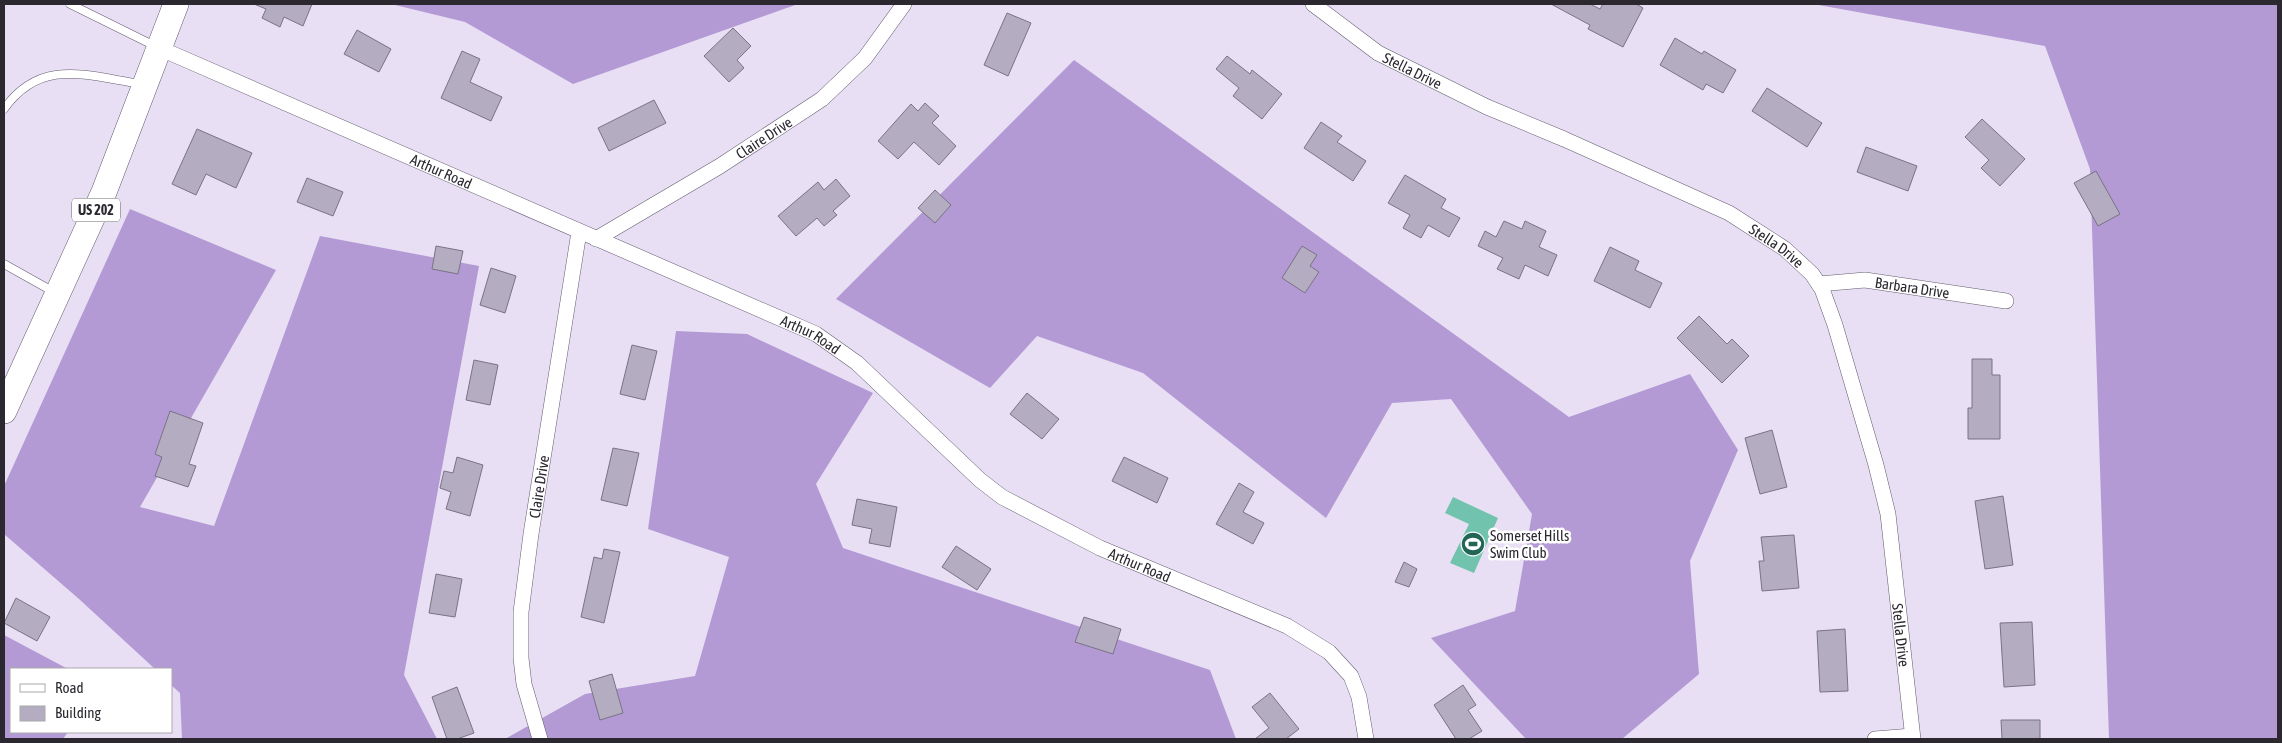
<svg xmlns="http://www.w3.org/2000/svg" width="2282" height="743" font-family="'Asap Condensed',sans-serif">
  <rect width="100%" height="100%" fill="#e8dff4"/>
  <!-- forest -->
  <path fill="#b49ad5" d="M391,4h407l-225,80 -108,-62z
    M1813,4h465v735h-169l-19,-570 -45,-123z
    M1074,60l495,357 121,-43 48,76 -48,111 9,113 -77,65h-96l-95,-101 84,-27 17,-97 -81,-115 -59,4 -66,115 -183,-145 -106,-37 -47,52 -154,-89z
    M130,209l146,61 -136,237 74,19 106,-290 159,30 -75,409 33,64h-255l-2,-46 -9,-8v-16h-16l-76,-70 -75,-65v-48z
    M676,331l71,3 126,59 -57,91 27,64 367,122 26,69h-731l80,-45 110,-18 34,-119 -81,-28z
    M4,635l64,34h-57v63h57l-5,7h-59z"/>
  <!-- water -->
  <path fill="#71c3ad" d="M1453,497l45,21 -24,55 -24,-10 19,-39 -24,-11z"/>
  <!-- building -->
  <path fill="#b4acc0" stroke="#7a7285" d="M254,4h58l-9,22 -19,-9 -4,10 -18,-9 4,-9z
    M1551,4h39l10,5 3,-5h33l7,4 -20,39 -35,-18 2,-4z
    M1007,13l24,10 -23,53 -24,-11z
    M733,28l18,18 -14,14 7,8 -15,14 -25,-26z
    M357,30l34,19 -12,23 -35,-18z
    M1675,38l27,16 2,-3 32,19 -13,23 -17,-9 -3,6 -43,-25z
    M462,51l18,8 -10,23 32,15 -11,24 -50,-23z
    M1227,56l23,18 2,-4 30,24 -20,25 -29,-23 6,-8 -23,-19z
    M1767,88l55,35 -15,24 -55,-36z
    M654,100l12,23 -57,28 -11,-23z
    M925,103l14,13 -7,7 24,23 -17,19 -25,-23 -16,17 -20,-18 33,-37 7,7z
    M1982,119l43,40 -25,27 -19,-18 8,-8 -24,-23z
    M1321,122l21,14 -5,6 29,19 -13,20 -49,-33z
    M197,129l55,24 -16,35 -30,-14 -10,21 -24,-11z
    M1866,147l51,19 -9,25 -51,-19z
    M2096,171l24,43 -22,12 -24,-43z
    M1405,175l41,24 -5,9 19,10 -11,19 -21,-12 -7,13 -18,-10 7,-13 -22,-12z
    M307,178l36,14 -10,24 -36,-14z
    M836,179l14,17 -17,15 4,4 -13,11 -7,-8 -21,18 -18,-20 40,-34 6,8z
    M935,190l16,15 -16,18 -17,-15z
    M1504,221l18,8 3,-8 21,10 -7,16 18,8 -9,21 -23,-11 -6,14 -22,-10 6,-11 -25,-12 7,-15 11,6z
    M436,246l27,5 -5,23 -26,-5z
    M1302,246l15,9 -7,11 9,6 -14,21 -23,-15z
    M1610,247l29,14 -4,9 27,13 -12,25 -56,-27z
    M491,268l25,8 -11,37 -25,-8z
    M1699,316l28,28 5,-5 17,17 -27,27 -45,-45z
    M632,345l25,6 -12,49 -25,-6z
    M1972,359h20v16h8v64h-32v-31h4z
    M474,360l24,5 -8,40 -24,-5z
    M1027,393l32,26 -17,20 -32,-25z
    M170,411l33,12 -14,41 7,2 -8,21 -33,-11 7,-19 -7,-3z
    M1772,430l15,57 -27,7 -15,-56z
    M613,448l26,5 -12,53 -26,-6z
    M457,457l26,8 -13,51 -24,-7 5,-17 -11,-4 4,-17 9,2z
    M1124,457l44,21 -11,25 -45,-22z
    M1239,483l15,9 -11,20 21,11 -11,21 -37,-20z
    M2003,496l10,69 -28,4 -10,-68z
    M857,499l40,8 -7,40 -21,-4 3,-14 -20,-4z
    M1794,535l5,53 -37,3 -3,-30h5l-3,-24z
    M956,546l35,23 -14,21 -35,-23z
    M604,549l16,3 -16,71 -23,-6 13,-60 8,2z
    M1404,562l13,7 -8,18 -14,-5z
    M436,574l26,5 -7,38 -26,-4z
    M16,598l34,19 -13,24 -33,-18z
    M1084,617l37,12 -8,25 -38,-12z
    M2032,622l3,63 -31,2 -4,-64z
    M1845,629l3,62 -28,1 -3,-61z
    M612,674l11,39 -23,7 -11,-39z
    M1463,685l13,20 -8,5 14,21 -13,8h-13l-22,-34z
    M457,687l17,46 -17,6h-10l-15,-42z
    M1270,693l29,36 -13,10h-31l14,-11 -17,-21z
    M2001,720h39v19h-38z"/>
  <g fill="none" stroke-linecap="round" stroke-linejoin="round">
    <!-- service casing -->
    <g stroke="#645c6f" stroke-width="9">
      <path id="service" d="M70,4l85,42
        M4,109c37,-52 83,-33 137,-25
        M4,264l50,28"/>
    </g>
    <!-- minor casing -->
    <g stroke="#645c6f" stroke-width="16">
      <g id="minor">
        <path id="s1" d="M1313,4l65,49 109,54 77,32 165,74 56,36 27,25 10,15 13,36 41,140 12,49 25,225"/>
        <path id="s2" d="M159,48l657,286 41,29 123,117 22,17 98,51 187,78 42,26 22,24 8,21 7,42"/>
        <path id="s3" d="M596,239l124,-73 102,-67 43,-41 39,-54"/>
        <path id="s4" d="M1819,284l46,-4 141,21"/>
        <path id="s5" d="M540,739l-16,-55 -3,-26v-46l10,-78 48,-302"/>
        <path d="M1875,739l37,-3"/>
      </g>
    </g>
    <!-- trunk casing -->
    <g stroke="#645c6f" stroke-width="26">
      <path id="trunk" d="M4,411l100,-219 72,-188"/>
    </g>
    <!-- service -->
    <use href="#service" stroke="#fff" stroke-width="8"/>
    <!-- minor -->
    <use href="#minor" stroke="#fff" stroke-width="15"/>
    <!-- trunk -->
    <use href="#trunk" stroke="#fff" stroke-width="25"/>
  </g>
  <!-- icons -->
  <defs>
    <g id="stadium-disc" transform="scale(1.25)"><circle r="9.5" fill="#236656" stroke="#fff"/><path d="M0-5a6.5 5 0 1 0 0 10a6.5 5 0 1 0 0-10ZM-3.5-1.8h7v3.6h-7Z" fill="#fff"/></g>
  </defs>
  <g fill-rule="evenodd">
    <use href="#stadium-disc" x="1473" y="544"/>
  </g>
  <g text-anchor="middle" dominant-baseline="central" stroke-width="5" stroke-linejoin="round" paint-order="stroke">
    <!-- shield labels -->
    <rect fill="#fff" stroke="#6b686e" stroke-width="1" x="72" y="198.5" width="48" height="23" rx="4"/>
    <g font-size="14" font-weight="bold" fill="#2b2830">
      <text x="96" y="210">US 202</text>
    </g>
    <!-- street labels -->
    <g font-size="15" fill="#2b2830" stroke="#fff">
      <text stroke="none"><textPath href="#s1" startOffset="120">Stella Drive</textPath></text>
      <text stroke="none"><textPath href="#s3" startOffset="196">Claire Drive</textPath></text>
      <text stroke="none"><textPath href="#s2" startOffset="308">Arthur Road</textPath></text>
      <text stroke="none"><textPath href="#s1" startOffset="525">Stella Drive</textPath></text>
      <text stroke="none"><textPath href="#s4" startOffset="94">Barbara Drive</textPath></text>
      <text stroke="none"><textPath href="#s2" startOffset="712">Arthur Road</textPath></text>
      <text stroke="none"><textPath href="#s5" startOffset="256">Claire Drive</textPath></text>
      <text stroke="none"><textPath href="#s2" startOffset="1118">Arthur Road</textPath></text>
      <text stroke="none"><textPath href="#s1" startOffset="945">Stella Drive</textPath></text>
    </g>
    <!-- poi labels -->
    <g font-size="15" fill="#2b2830" stroke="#fff" text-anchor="start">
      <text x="1490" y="535">Somerset Hills<tspan x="1490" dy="17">Swim Club</tspan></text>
    </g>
  </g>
  <!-- border -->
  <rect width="2282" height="743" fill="none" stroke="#2b2830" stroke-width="10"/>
  <!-- legend -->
  <rect x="10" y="668" width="162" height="65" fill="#ffffff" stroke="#aaa9ac"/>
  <rect x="20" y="684" width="25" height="8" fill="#ffffff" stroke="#aaa9ac"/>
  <text x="55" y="693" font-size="15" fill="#2b2830">Road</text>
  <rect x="20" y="706" width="25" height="15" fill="#b4acc0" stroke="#aaa9ac"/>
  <text x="55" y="718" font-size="15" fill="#2b2830">Building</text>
</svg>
